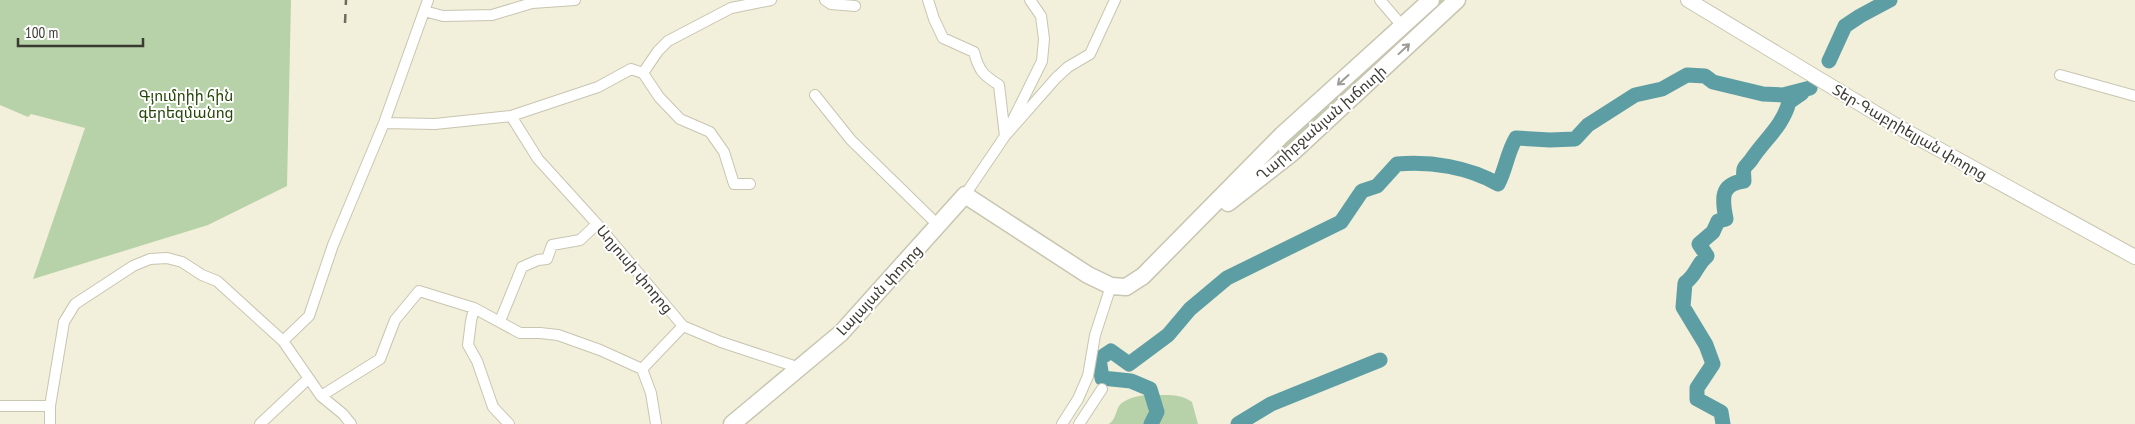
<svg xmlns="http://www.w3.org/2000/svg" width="2135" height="424" font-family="'PT Sans Narrow','Noto Sans Armenian',sans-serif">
  <rect width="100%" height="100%" fill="#f2efdb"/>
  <!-- green -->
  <path fill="#b7d2a8" d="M0,0h291l-4,186 -79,39 -175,54 52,-151 -54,-14 -3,3 -28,-12z
    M1440,0h8l-186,170 -1,-6z
    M1145,395c17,1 33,-3 47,7l6,22h-89c7,-5 6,-11 10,-18 5,-7 18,-10 26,-11z"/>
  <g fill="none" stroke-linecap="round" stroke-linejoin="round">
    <!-- river -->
    <path stroke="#5d9ea4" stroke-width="15" d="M1829,61l16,-35 15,-10 30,-16
      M1151,424l6,-12 -7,-23 -19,-8 -29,-3 -3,-19 12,-8 18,13 39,-29 22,-26 37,-31 114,-56 21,-31 15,-5 20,-22c34,-3 71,3 101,20 8,-15 9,-31 18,-46l34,2 25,-1 13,-14 47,-30 27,-6 25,-14 18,1 8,6 50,12 20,1 27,-7
      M1238,424l33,-20 109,-44
      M1723,424l-2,-12 -24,-13v-11l16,-24 -7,-19 -23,-38 2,-24c13,-10 10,-17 22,-27l-8,-12 14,-12 5,-11 8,-2c-4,-20 -6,-35 18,-38 0,-4 -1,-9 0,-12 1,-3 5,-6 7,-9 13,-20 32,-34 38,-58l13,-9"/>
    <!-- minor casing -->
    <g stroke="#c8c5b1" stroke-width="12">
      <path id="minor" d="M825,0l6,4 24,2
        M928,0l6,19 9,19 31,14c5,19 9,23 25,33l6,51 51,-58 12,-11 22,-13 25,-54
        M1380,0l23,27
        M424,11l19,5 49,-1 40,-12 43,-3
        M643,73l15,-22 10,-10 63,-33 40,-8
        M2060,75l75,21
        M815,95l36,45 88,86
        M511,116l27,43 59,65 86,102 38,16 79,26
        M384,123l51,1 76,-8 87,-29 33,-18 12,4 16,24 21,22 30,13 14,20 10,32h16
        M965,195l40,-59 37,-75 2,-22 -3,-23 -11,-16
        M474,308l-3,13 -3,24 9,16 16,46 16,17
        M500,321l22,-54 16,-7 9,-1 5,-14 28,-5 17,-16
        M283,341l26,-25 24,-71 51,-122 44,-123
        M642,369l41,-43
        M321,396l59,-37 15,-39 24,-29 55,17 46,25h20l18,2 42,15 42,19 9,24 5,31
        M0,406h50
        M50,424v-18l14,-84 11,-18 58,-38 17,-7 17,-1 15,4 20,13 15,6 66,60 38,55 22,18 8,10
        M260,424l48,-45
        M1062,424l16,-25 10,-23 7,-41 16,-49
        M1079,424l23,-35"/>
    </g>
    <!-- secondary casing -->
    <g stroke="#c8c5b1" stroke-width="16">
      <path id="secondary" d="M1688,0l214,129 233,128"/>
    </g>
    <!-- trunk casing -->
    <g stroke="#c8c5b1" stroke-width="19">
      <path id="trunk" d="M1228,203l64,-50 165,-153
        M732,424l109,-91 124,-138 123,80 23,11 15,1 17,-11 139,-141 149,-135"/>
    </g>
    <!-- minor -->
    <use href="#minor" stroke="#fff" stroke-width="10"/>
    <!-- secondary -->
    <use href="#secondary" stroke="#fff" stroke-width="14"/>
    <!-- trunk -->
    <use href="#trunk" stroke="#fff" stroke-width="16"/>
    <!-- rail -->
    <path stroke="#6d6c60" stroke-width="2.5" stroke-dasharray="9 9" stroke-linecap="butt" d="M345,23l1,-23"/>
  </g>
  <!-- one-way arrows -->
  <defs><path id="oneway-shaft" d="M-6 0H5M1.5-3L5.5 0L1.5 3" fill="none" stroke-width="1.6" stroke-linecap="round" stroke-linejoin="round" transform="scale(1.25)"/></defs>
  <g stroke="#9d9c98">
    <use href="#oneway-shaft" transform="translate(1404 49) rotate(-43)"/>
    <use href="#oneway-shaft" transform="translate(1343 80) rotate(138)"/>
  </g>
  <g text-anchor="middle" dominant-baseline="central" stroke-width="4" stroke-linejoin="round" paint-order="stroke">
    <!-- park labels -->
    <g font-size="15" fill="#244605" stroke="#fff">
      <text x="186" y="95">Գյումրիի հին<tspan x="186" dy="17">գերեզմանոց</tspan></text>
    </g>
    <!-- street labels -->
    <g font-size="15" fill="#3b3a32" stroke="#fff">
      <text transform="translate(1321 123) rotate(-41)">Ղարիբջանյան խճուղի</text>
      <text transform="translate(1910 132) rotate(30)">Տեր-Գաբրիելյան փողոց</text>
      <text transform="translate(635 269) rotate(50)">Աղյուսի փողոց</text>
      <text transform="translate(879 290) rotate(-47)">Լալայան փողոց</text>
    </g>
  </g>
  <!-- scale -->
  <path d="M18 38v8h125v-8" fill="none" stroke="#3b3a32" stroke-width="2.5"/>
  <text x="25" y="38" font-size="15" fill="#3b3a32" stroke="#ffffff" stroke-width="4" paint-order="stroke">100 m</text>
</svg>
